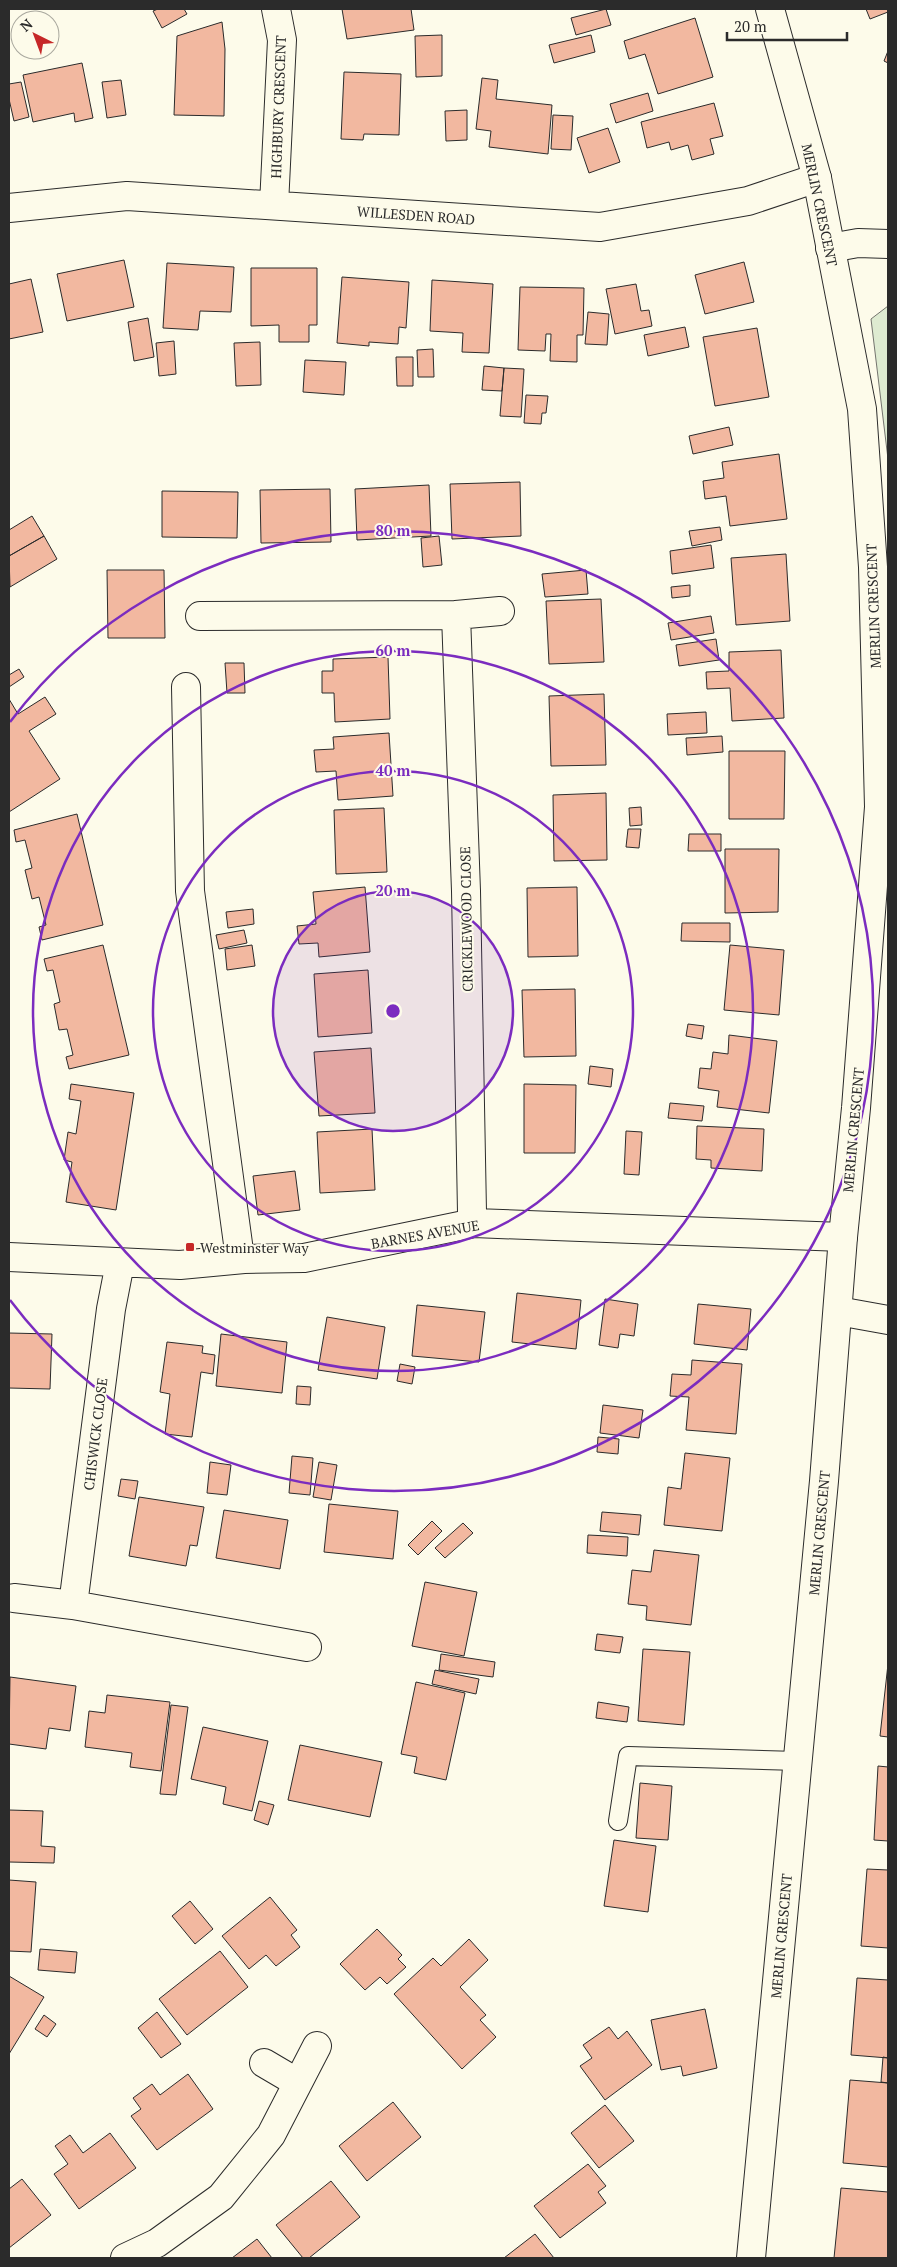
<svg xmlns="http://www.w3.org/2000/svg" width="897" height="2267" font-family="'PT Serif',serif">
  <rect width="100%" height="100%" fill="#fdfbea"/>
  <!-- green -->
  <path fill="#deebd1" stroke="#74746e" d="M888,306v153l-17,-140z"/>
  <!-- building -->
  <path fill="#f2b8a0" stroke="#2b2b2b" d="M158,9h26l3,5 -25,14 -9,-17z
    M342,9h69l3,21 -67,9z
    M606,9l5,16 -35,10 -5,-17z
    M866,9h22v3l-18,7z
    M695,18l18,59 -55,17 -13,-40 -16,5 -5,-18z
    M222,22l3,27 -1,67 -50,-1 3,-79z
    M442,35v41l-26,1 -1,-41z
    M591,35l4,17 -41,11 -5,-18z
    M888,51v12l-4,-2z
    M82,63l11,55 -18,4 -1,-9 -41,9 -10,-47z
    M344,72l57,2 -2,61 -35,-1 -1,6 -22,-1z
    M482,78l16,2 -2,19 56,6 -4,49 -59,-7 2,-16 -15,-2z
    M121,80l5,35 -19,3 -5,-36z
    M21,82l8,35 -15,4 -5,-22v-15z
    M648,93l5,18 -37,12 -6,-19z
    M714,103l9,33 -13,3 4,15 -22,6 -4,-15 -17,5 -2,-8 -22,6 -6,-26z
    M467,110v30l-21,1 -1,-30z
    M553,115l20,1 -2,34 -20,-1z
    M608,128l12,34 -31,11 -12,-35z
    M124,260l10,47 -67,14 -10,-47z
    M744,262l10,40 -49,12 -10,-39z
    M167,263l67,4 -3,45 -31,-1 -2,19 -35,-2z
    M251,268h66v57h-8v17h-30v-17l-28,1z
    M342,277l67,5 -3,46 -7,-1 -1,17 -29,-2v4l-32,-3z
    M31,279l12,53 -34,7v-55z
    M432,280l61,4 -4,69 -27,-1 1,-19 -33,-2z
    M636,284l5,27 8,-1 3,16 -37,8 -9,-45z
    M520,287l64,1 -1,47h-6v27l-27,-1 1,-27h-5l-1,17 -27,-1z
    M588,312l21,2 -2,31 -22,-1z
    M148,318l6,39 -20,4 -6,-39z
    M685,327l4,20 -41,9 -4,-21z
    M757,328l12,69 -54,9 -12,-69z
    M174,341l2,33 -17,2 -3,-33z
    M260,342l1,43 -25,1 -2,-43z
    M433,349l1,28h-16l-1,-27z
    M396,357h17v29h-16z
    M305,360l41,2 -2,33 -41,-3z
    M484,366l20,2 -2,23 -20,-1z
    M504,368l20,1 -3,48 -21,-1z
    M526,395l22,1 -2,17h-4l-1,11 -17,-1z
    M729,427l4,18 -40,9 -4,-18z
    M779,454l8,65 -57,7 -4,-30 -21,3 -2,-18 21,-3 -2,-16z
    M520,482l1,54 -69,3 -2,-55z
    M429,485l2,51 -74,4 -2,-51z
    M330,489l1,53 -70,1 -1,-53z
    M162,491l76,1 -1,46 -75,-1z
    M32,516l12,20 -35,20v-26z
    M720,527l2,13 -30,6 -3,-15z
    M44,536l13,23 -47,28 -1,-31z
    M439,536l3,29 -19,2 -2,-29z
    M711,545l3,23 -42,6 -2,-23z
    M786,554l4,67 -54,4 -5,-67z
    M107,570h57l1,68h-57z
    M586,570l2,24 -43,3 -3,-23z
    M690,585v11l-18,2 -1,-11z
    M601,599l3,63 -55,2 -3,-63z
    M711,616l3,17 -43,7 -3,-17z
    M716,639l3,21 -40,6 -3,-21z
    M781,650l3,68 -52,3 -2,-33 -23,1 -1,-17 23,-1v-19z
    M388,657l2,62 -55,3 -1,-29h-12v-22h11v-12z
    M225,663h19l1,30h-18z
    M19,669l5,8 -15,10v-12z
    M604,694l2,71 -55,1 -2,-70z
    M45,697l11,17 -27,17 31,48 -51,33v-113l9,15z
    M706,712l1,21 -39,2 -1,-21z
    M389,733l4,63 -55,4 -2,-29 -20,1 -2,-22 20,-1 -1,-12z
    M722,736l1,16 -36,3 -1,-17z
    M729,751h56l-1,68h-55z
    M606,793l1,67 -53,1 -1,-66z
    M641,807l1,18 -12,1 -1,-18z
    M384,808l3,64 -51,2 -2,-64z
    M77,814l26,111 -61,15 -3,-13 7,-2 -7,-28 -7,2 -7,-29 7,-2 -7,-28 -9,2 -2,-12z
    M628,829h13l-2,19 -13,-1z
    M689,834h32v17h-33z
    M725,849h54l-1,63 -53,1z
    M365,887l5,65 -51,5 -1,-14 -19,1 -2,-18 19,-2 -3,-32z
    M577,887l1,69 -50,1 -1,-69z
    M253,909l1,15 -26,4 -2,-16z
    M682,923h48v19l-49,-1z
    M244,930l3,13 -28,6 -3,-14z
    M103,945l26,110 -60,14 -3,-12 7,-2 -6,-26 -8,1 -5,-26 6,-2 -7,-32 -6,1 -3,-12z
    M252,945l3,21 -28,4 -2,-21z
    M730,945l54,5 -5,65 -55,-5z
    M368,970l4,63 -54,4 -4,-63z
    M575,989l1,67 -52,1 -2,-67z
    M688,1024l16,2 -2,13 -16,-3z
    M729,1035l48,6 -8,72 -52,-6 2,-16 -21,-3 2,-20 11,1 2,-17 15,2z
    M371,1048l4,65 -56,3 -5,-64z
    M590,1066l23,3 -2,18 -23,-3z
    M71,1084l63,9 -18,117 -50,-8 6,-40 -8,-2 4,-28 8,2 5,-33 -12,-2z
    M524,1084l52,1 -1,68h-51z
    M670,1103l34,3 -2,15 -34,-3z
    M697,1126l67,3 -2,42 -51,-3v-8l-15,-1z
    M372,1129l3,61 -55,3 -3,-61z
    M626,1131l16,1 -3,43 -15,-1z
    M295,1171l5,39 -42,5 -5,-39z
    M517,1293l64,7 -5,49 -64,-7z
    M605,1299l33,5 -4,32 -14,-2 -2,14 -19,-3z
    M698,1304l53,5 -4,41 -53,-6z
    M417,1305l68,7 -6,50 -67,-6z
    M327,1317l58,10 -8,52 -59,-9z
    M9,1333l43,1 -2,55 -41,-1z
    M221,1334l66,8 -5,51 -66,-7z
    M167,1342l36,4 -1,7 13,2 -2,19 -12,-2 -9,65 -27,-3 5,-40 -10,-2z
    M692,1360l50,4 -6,70 -50,-4 3,-33 -19,-1 2,-22 19,1z
    M400,1364l15,3 -3,17 -15,-3z
    M297,1386l14,1 -1,18 -14,-1z
    M603,1405l40,5 -4,28 -39,-5z
    M598,1437l21,2 -1,15 -21,-2z
    M685,1453l45,5 -8,73 -58,-6 4,-38 13,2z
    M292,1456l21,2 -3,37 -21,-2z
    M210,1462l21,3 -4,30 -20,-2z
    M319,1462l18,3 -6,35 -18,-3z
    M121,1479l17,2 -3,18 -17,-3z
    M139,1497l65,10 -7,39 -7,-1 -4,21 -57,-10z
    M329,1504l69,7 -5,48 -69,-7z
    M224,1510l64,10 -8,49 -64,-11z
    M602,1512l39,3 -2,20 -39,-4z
    M432,1521l10,10 -24,24 -10,-10z
    M463,1523l10,10 -28,25 -10,-10z
    M588,1535l40,2 -1,19 -40,-3z
    M654,1550l45,5 -8,70 -45,-5 1,-14 -19,-2 4,-34 19,2z
    M425,1582l52,10 -13,64 -52,-10z
    M597,1634l26,3 -3,16 -25,-3z
    M643,1649l47,3 -6,73 -46,-4z
    M441,1654l54,8 -2,15 -54,-7z
    M888,1664v73l-8,-1z
    M435,1670l44,9 -3,15 -44,-10z
    M10,1677l66,9 -6,45 -21,-3 -3,21 -37,-5z
    M416,1682l49,11 -19,87 -32,-7 3,-16 -16,-3z
    M107,1695l63,7 -9,69 -31,-4 2,-14 -47,-6 4,-36 16,2z
    M598,1702l31,5 -2,15 -31,-4z
    M171,1705l17,2 -12,88 -16,-1z
    M203,1727l65,14 -16,70 -29,-7 3,-17 -35,-8z
    M300,1745l82,17 -12,55 -82,-17z
    M878,1766l10,1v74l-14,-1z
    M640,1783l32,3 -4,54 -32,-2z
    M259,1801l15,4 -6,20 -14,-5z
    M9,1810l34,1 -2,35 14,1 -1,16 -45,-1z
    M614,1840l42,6 -8,66 -44,-6z
    M867,1869l21,1v78l-27,-2z
    M9,1880l27,2 -5,70 -22,-1z
    M270,1897l27,33 -6,5 9,12 -24,19 -10,-11 -17,14 -27,-33z
    M190,1901l23,28 -18,15 -23,-28z
    M377,1929l25,26 -4,4 8,8 -19,17 -7,-7 -15,13 -25,-26z
    M469,1939l19,21 -28,27 26,28 -6,5 16,17 -34,32 -68,-75 39,-36 8,8z
    M40,1949l37,3 -2,21 -37,-3z
    M220,1951l28,36 -61,48 -28,-36z
    M9,1976l35,21 -35,57z
    M857,1978l31,2v78l-37,-3z
    M705,2009l12,59 -34,8 -2,-10 -20,4 -10,-50z
    M157,2012l24,32 -20,14 -23,-30z
    M44,2015l12,9 -9,13 -12,-8z
    M609,2027l9,12 9,-8 25,34 -47,35 -25,-34 12,-8 -9,-13z
    M883,2057l5,1v25l-7,-1z
    M188,2074l25,35 -56,41 -26,-34 10,-7 -8,-11 19,-14 8,11z
    M850,2080l38,3v84l-45,-4z
    M393,2102l28,35 -54,44 -28,-35z
    M605,2105l29,36 -35,27 -28,-35z
    M110,2133l26,35 -57,41 -25,-35 14,-10 -13,-18 15,-11 13,18z
    M588,2164l18,22 -8,6 8,11 -46,35 -26,-32z
    M22,2179l29,36 -42,33v-59z
    M331,2181l29,36 -51,41h-6l-27,-33z
    M841,2188l47,4v66h-54z
    M535,2234l19,24h-50z
    M257,2239l15,19h-40z"/>
  <g fill="none" stroke-linecap="round" stroke-linejoin="round">
    <!-- lane casing -->
    <g stroke="#2b2b2b" stroke-width="20">
      <path id="lane" d="M618,1821l10,-65 170,5"/>
    </g>
    <!-- street casing -->
    <g stroke="#2b2b2b" stroke-width="30">
      <path id="street" d="M274,205l8,-165 -6,-31
        M9,208l118,-12 473,31 148,-26 69,-23
        M830,248l28,-5 30,1
        M456,615l44,-4
        M200,616l256,-1 10,276 6,321 2,11
        M186,687l4,204 49,360 5,8
        M9,1257l171,8 64,-6 60,-1 170,-35 369,14
        M120,1263l-9,46 -38,296 234,42
        M838,1311l50,9
        M14,1598l59,7
        M264,2063l34,20
        M125,2258l32,-15 64,-46 50,-62 46,-89"/>
    </g>
    <!-- secondary casing -->
    <g stroke="#2b2b2b" stroke-width="30">
      <path id="secondary" d="M751,2258l73,-777 19,-244 13,-129 23,-301 -6,-240 -11,-158 -45,-231 -47,-169"/>
    </g>
    <!-- lane -->
    <use href="#lane" stroke="#fdfbea" stroke-width="18"/>
    <!-- street -->
    <use href="#street" stroke="#fdfbea" stroke-width="28"/>
    <!-- secondary -->
    <use href="#secondary" stroke="#fdfbea" stroke-width="28"/>
  </g>
  <!-- distance rings -->
  <circle cx="393" cy="1011" r="120" fill="#7b2cbf" fill-opacity=".12"/>
  <g fill="none" stroke="#7b2cbf" stroke-width="2.5">
    <circle cx="393" cy="1011" r="120"/>
    <circle cx="393" cy="1011" r="240"/>
    <circle cx="393" cy="1011" r="360"/>
    <path d="M10 722A480 480 0 1 1 10 1300"/>
  </g>
  <!-- markers -->
  <rect fill="#c62828" stroke="#fdfbea" stroke-width="2" x="185" y="1242" width="10" height="10" rx="2.5"/>
  <g text-anchor="middle" dominant-baseline="central" stroke-width="4" stroke-linejoin="round" paint-order="stroke">
    <!-- street labels -->
    <g font-size="14" fill="#2b2b2b" stroke="#fdfbea">
      <text transform="translate(278 107) rotate(-88)">HIGHBURY CRESCENT</text>
      <text transform="translate(820 205) rotate(78)">MERLIN CRESCENT</text>
      <text transform="translate(416 215) rotate(4)">WILLESDEN ROAD</text>
      <text transform="translate(873 606) rotate(-92)">MERLIN CRESCENT</text>
      <text transform="translate(466 919) rotate(-91)">CRICKLEWOOD CLOSE</text>
      <text transform="translate(853 1130) rotate(-85)">MERLIN CRESCENT</text>
      <text transform="translate(425 1234) rotate(-10)">BARNES AVENUE</text>
      <text transform="translate(95 1434) rotate(-83)">CHISWICK CLOSE</text>
      <text transform="translate(819 1533) rotate(-85)">MERLIN CRESCENT</text>
      <text transform="translate(781 1936) rotate(-85)">MERLIN CRESCENT</text>
    </g>
    <!-- poi labels -->
    <g font-size="14" fill="#2b2b2b" stroke="#fdfbea" text-anchor="start">
      <text x="200" y="1247">Westminster Way</text>
    </g>
  </g>
  <circle cx="393" cy="1011" r="8" fill="#7b2cbf" stroke="#fdfbea" stroke-width="2.5"/>
  <g font-size="15" text-anchor="middle" font-weight="bold" fill="#7b2cbf" stroke="#fdfbea" stroke-width="4" stroke-linejoin="round" paint-order="stroke">
    <text x="393" y="536">80 m</text>
    <text x="393" y="656">60 m</text>
    <text x="393" y="776">40 m</text>
    <text x="393" y="896">20 m</text>
  </g>
  <!-- border -->
  <rect width="897" height="2267" fill="none" stroke="#2b2b2b" stroke-width="20"/>
  <!-- north arrow -->
  <g transform="translate(35 35) rotate(318)"><circle r="24" fill="#fdfbea" stroke="#a9a89e"/>
  <path d="M0-4L9 19L0 12L-9 19Z" fill="#c62828"/>
  <text y="-8" font-size="14" font-weight="bold" text-anchor="middle" fill="#2b2b2b">N</text>
  </g>
  <!-- scale -->
  <path d="M727 32v8h120v-8" fill="none" stroke="#2b2b2b" stroke-width="2.5"/>
  <text x="734" y="32" font-size="15" fill="#2b2b2b" stroke="#fdfbea" stroke-width="4" paint-order="stroke">20 m</text>
</svg>
